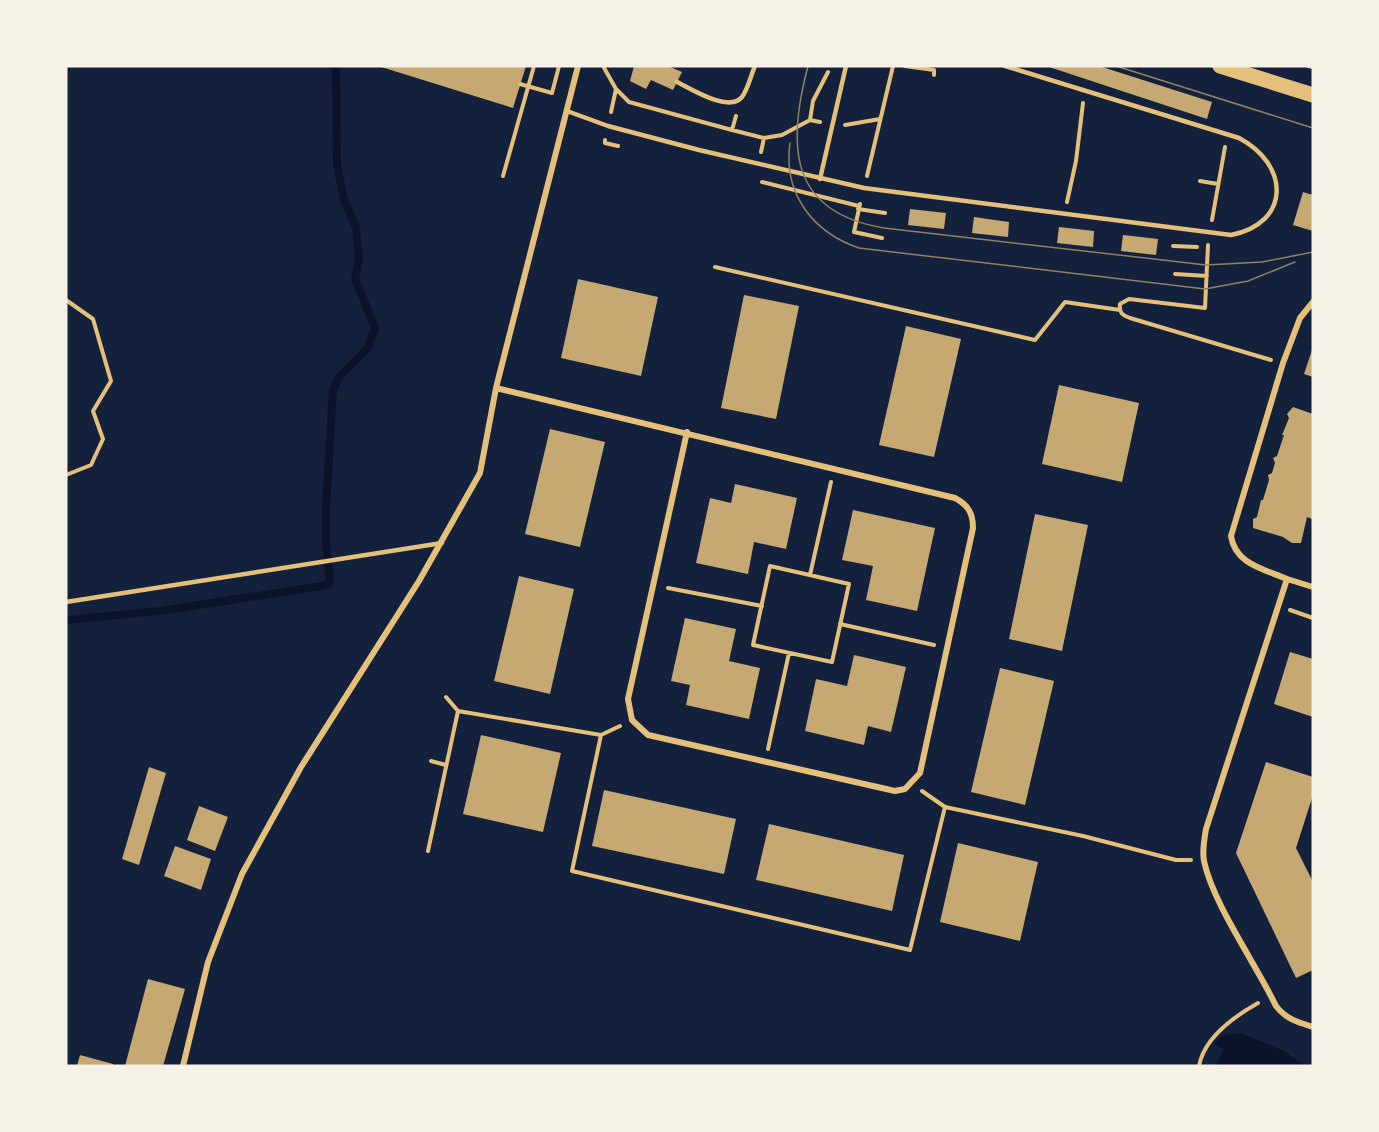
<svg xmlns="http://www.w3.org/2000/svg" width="1379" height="1132" font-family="Commissioner,sans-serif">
  <rect width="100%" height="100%" fill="#14213d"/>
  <!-- water -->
  <path fill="#0b132b" d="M1241,1033l43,18 21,15h-89l8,-17 -11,-5 11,-9z"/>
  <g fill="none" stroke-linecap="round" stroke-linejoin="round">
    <!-- stream -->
    <path stroke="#0b132b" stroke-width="8" d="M66,620l94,-9 168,-26 2,-4 -4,-36v-39l7,-116 6,-13 29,-29 7,-20 -20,-49 4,-20 -3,-31 -12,-29 -7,-34 -1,-99"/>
  </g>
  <!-- building -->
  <path fill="#c6a872" d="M378,66h148l-13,42z
    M634,66h34l14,6 -9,18 -22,-10 -5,9 -16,-8z
    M1046,66h53l113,36 -5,17z
    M1303,192l10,3v36l-20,-6z
    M910,209l36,4 -2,16 -36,-4z
    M974,217l35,5 -1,15 -36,-4z
    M1059,227l35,4 -1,16 -36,-4z
    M1123,235l35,4 -2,16 -35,-4z
    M578,279l80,18 -17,79 -80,-18z
    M744,295l55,11 -23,113 -55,-11z
    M906,326l55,13 -27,118 -55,-12z
    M1313,347v30l-9,-3z
    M1059,385l80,18 -17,79 -80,-18z
    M1293,407l20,7v101l-1,4 -5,-2 -6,26h-9l-9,-6 -30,-9v-9l4,-2 4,-17h2l6,-20 -1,-5 4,-2 3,-10 -2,-5 4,-2 7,-21h-2l7,-17 -2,-4z
    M550,429l55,13 -25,105 -55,-13z
    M735,484l62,14 -11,51 -32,-7 -6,32 -52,-11 14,-65 21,5z
    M853,510l82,18 -18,83 -51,-11 7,-34 -31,-6z
    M1035,514l53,11 -26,126 -53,-12z
    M519,576l55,13 -24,105 -56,-13z
    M685,618l51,11 -7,32 31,7 -11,51 -63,-14 4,-20 -19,-4z
    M1290,652l23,7v58l-39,-13z
    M854,655l52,12 -15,65 -23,-6 -4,19 -59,-14 11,-52 31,7z
    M1000,668l54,13 -29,124 -54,-13z
    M481,735l80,18 -18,79 -80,-18z
    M1266,762l47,15v18l-17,53 17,34v88l-17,8 -60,-125z
    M149,767l17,6 -27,92 -17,-6z
    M604,790l132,29 -12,55 -132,-28z
    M199,806l29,11 -13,34 -28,-11z
    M769,824l135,31 -12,56 -136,-31z
    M958,843l80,19 -18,79 -80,-19z
    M175,846l36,13 -10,31 -37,-14z
    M148,979l37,10 -22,77h-38z
    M80,1055l33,9v2h-36z"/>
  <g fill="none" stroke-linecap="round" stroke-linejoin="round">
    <!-- path -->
    <path stroke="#e5c07b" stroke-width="4" d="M603,66l13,23 13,13 103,28 32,8 18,-3 28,-15 10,2
      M905,66l29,4v5
      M1308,66l5,1
      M520,84l32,9 7,-27
      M611,112l5,-23
      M810,120l3,-19 15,-29
      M845,125l35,-6
      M732,130l4,-14
      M605,140v3l13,3
      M761,152l3,-14
      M503,176l31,-110
      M867,176l26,-110
      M1200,181l18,3
      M762,182l97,24
      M1067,202l9,-41 7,-58
      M860,204l-6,28 28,6
      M858,209l27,4
      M1212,220l13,-73
      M1208,245l-3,63 -76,-9 -9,5c-1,9 2,11 10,14l141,42
      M1173,246l24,1
      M715,267l320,73 30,-38 55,8
      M1175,274l32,2
      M66,300l27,19 18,62 -18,30 10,28 -12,26 -25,10
      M770,566l79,18 -17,78 -79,-17z
      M810,575l21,-93
      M668,588l94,18
      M1290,610l23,8
      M840,624l94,21
      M446,697l12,14 143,24 19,-9
      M601,735l-29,136 338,79 35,-143
      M768,749l21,-96
      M431,761l15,4
      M922,791l23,16 138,29 93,24h15
      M428,851l30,-140
      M1199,1066c5,-28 36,-50 59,-63"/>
    <!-- service -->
    <path stroke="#e5c07b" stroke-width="4.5" d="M677,82c14,7 52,31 65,15 6,-8 9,-22 13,-31
      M567,111l41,15 91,24 165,38 367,47c60,-12 59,-70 8,-97l-234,-72
      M820,179l26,-113
      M66,602l376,-59"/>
    <!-- minor -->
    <path stroke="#e5c07b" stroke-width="6" d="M496,388l459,110c13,7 18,15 18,30l-53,245 -15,16 -10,2 -247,-56 -16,-15 -4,-21 59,-267
      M1287,579c-23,-10 -52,-15 -56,-43l52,-173 17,-45 13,-16
      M1313,587l-26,-8 -81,250c-2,11 -4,22 -2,32 9,43 52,103 72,145 10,13 21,16 37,21
      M183,1066l25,-104 34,-88 59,-107 118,-186 61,-108 16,-85 82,-322"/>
    <!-- primary -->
    <path stroke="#e5c07b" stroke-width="15" d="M1220,66l93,29"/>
    <!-- tram -->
    <path stroke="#918062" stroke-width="1.5" d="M808,66c-21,79 -20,146 76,162l322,37 56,-3 51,-10
      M1116,66l197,62
      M790,143c-7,50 22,89 69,105l346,41 43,-8 47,-19"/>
  </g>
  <!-- border -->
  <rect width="1379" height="1132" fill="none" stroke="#f6f1e7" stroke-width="135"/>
</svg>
